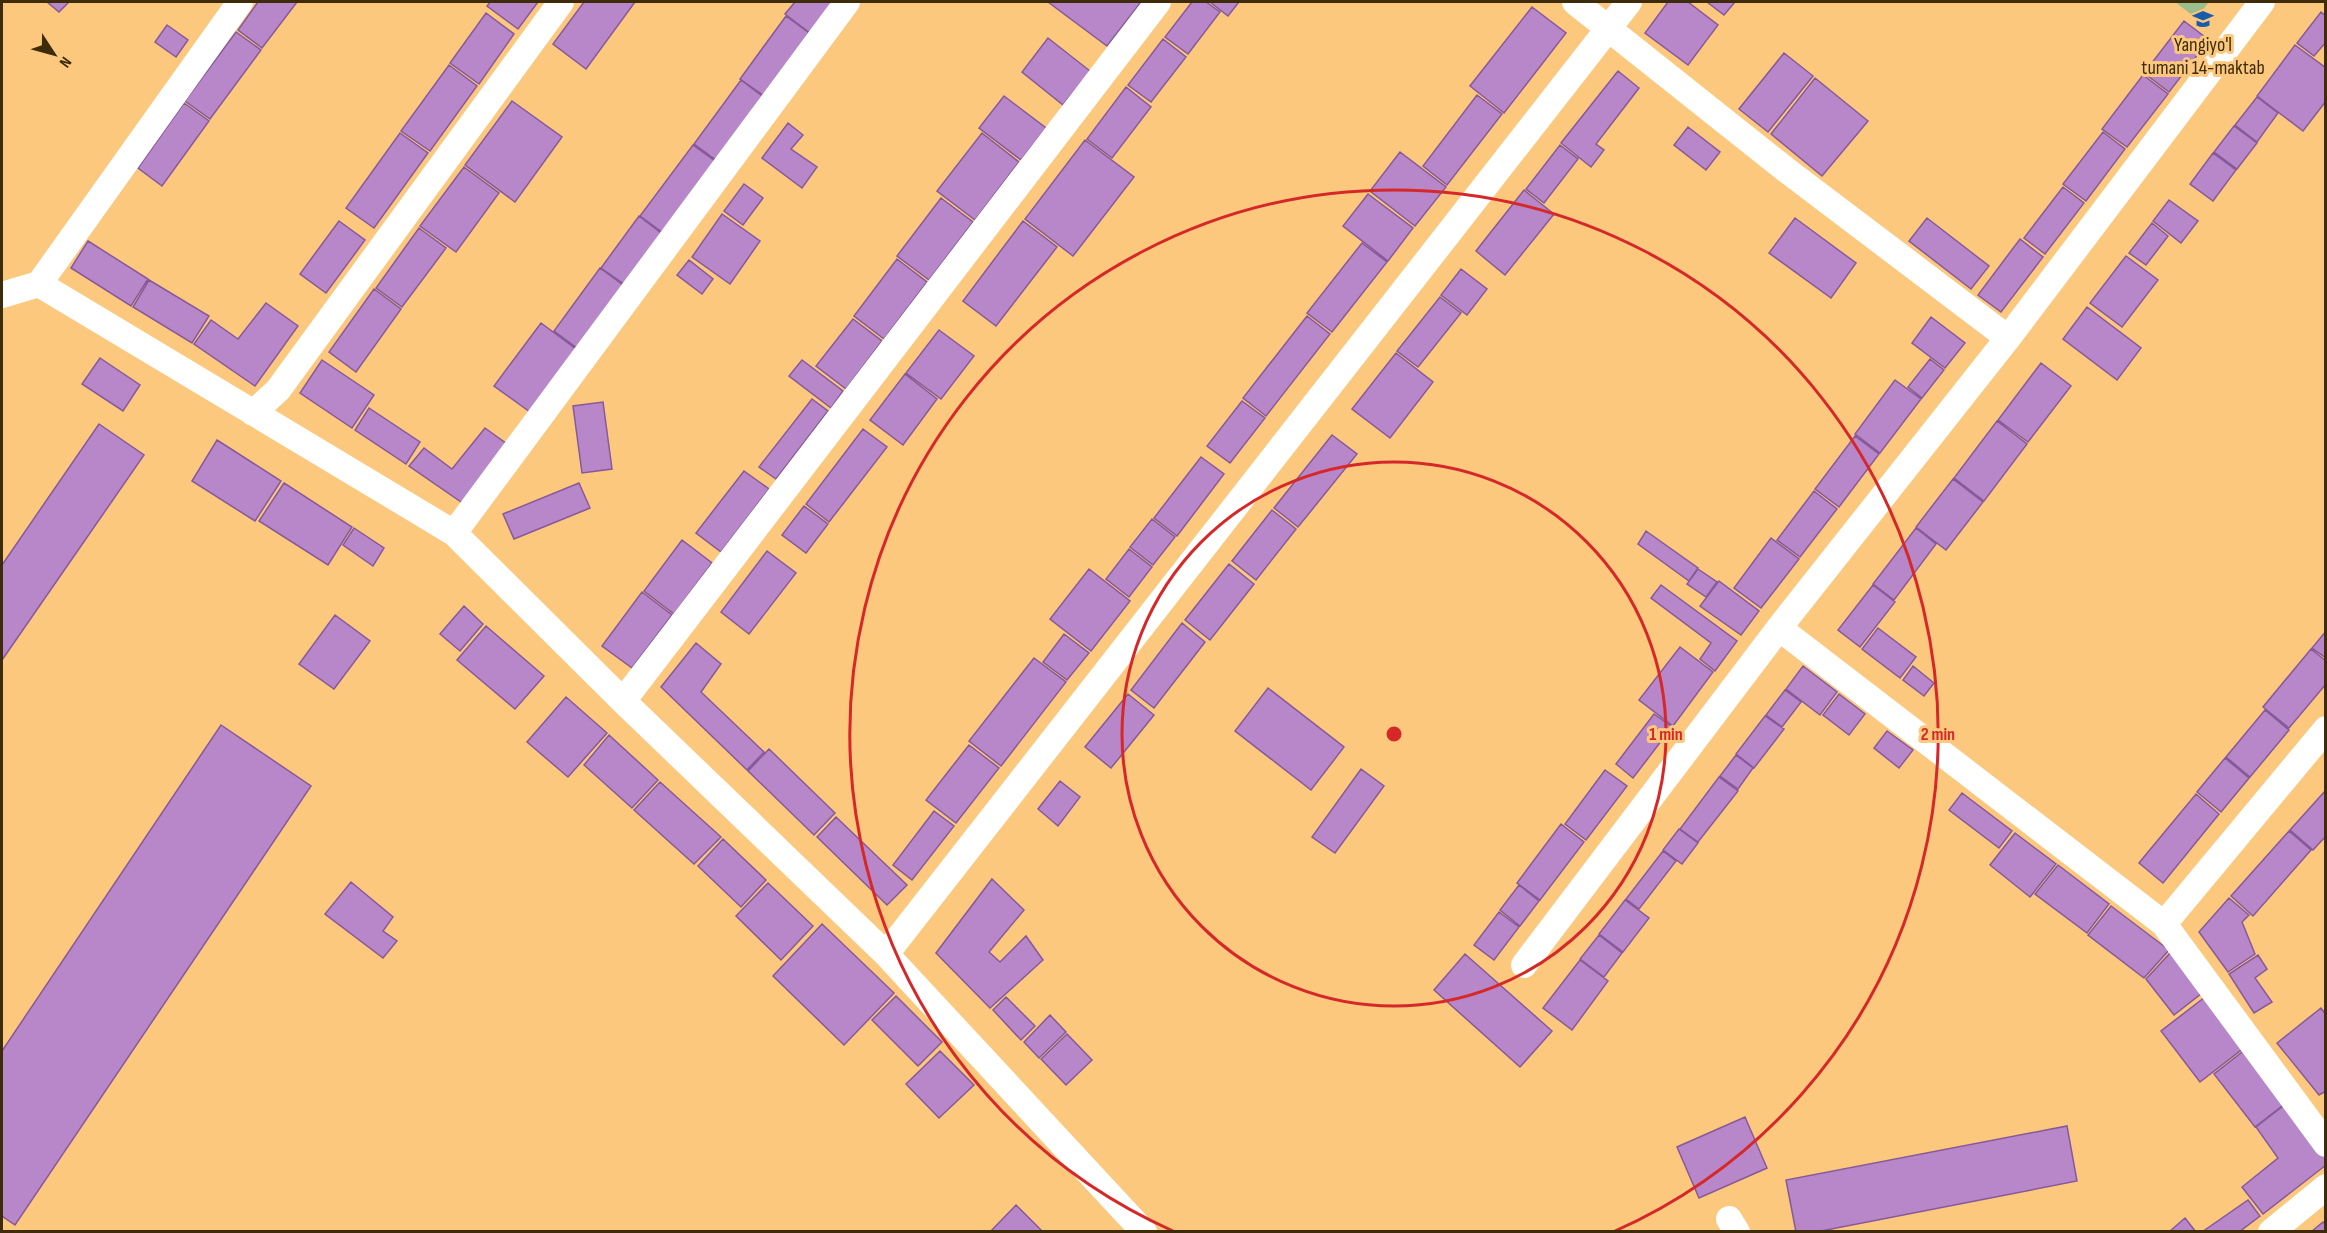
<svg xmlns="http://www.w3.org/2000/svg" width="2327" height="1233" font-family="'Sofia Sans Condensed',sans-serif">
  <rect width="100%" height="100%" fill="#fbc87d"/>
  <!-- green -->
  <path fill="#9cbd8c" d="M2175,2h34l-13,16z"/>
  <!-- building -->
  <path fill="#b787ca" stroke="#875999" stroke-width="1.5" d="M47,2h22l-10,10z
    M258,2h39l-35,46 -24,-18z
    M490,2h48l-20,27 -31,-23z
    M584,2h51l-49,67 -33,-25z
    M795,2h37l-22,31 -25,-19z
    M1048,2h93l-34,44z
    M1192,2h14l14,10 -32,42 -23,-17z
    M1210,2h29l-11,14z
    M1668,2h20l30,23 -30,40 -43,-32z
    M1707,2h28l-11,13z
    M1532,7l34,26 -62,80 -34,-27z
    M2321,12l5,4v26l-12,14 -17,-13z
    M486,13l28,21 -35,50 -29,-21z
    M786,16l23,17 -46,62 -23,-16z
    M2184,21l25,19 -40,52 -25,-19z
    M167,25l21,15 -12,17 -21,-15z
    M236,32l25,18 -51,69 -25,-18z
    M1048,38l42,33 -27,34 -41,-33z
    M1163,39l23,18 -35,45 -23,-17z
    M2295,45l31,23v33l-23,30 -46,-35z
    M1784,53l29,23 -45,56 -29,-23z
    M449,65l28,21 -47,65 -29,-20z
    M1618,71l21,17 -43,56 8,6 -13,17 -30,-24z
    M2143,75l25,19 -41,53 -25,-18z
    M1815,78l53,43 -46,55 -51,-42z
    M741,80l21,16 -46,64 -22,-16z
    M1126,87l25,20 -39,51 -25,-19z
    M1477,95l25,19 -55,71 -24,-19z
    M1004,96l42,32 -25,32 -42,-32z
    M2257,97l21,16 -21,29 -22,-17z
    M512,101l50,36 -47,65 -50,-37z
    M184,103l25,18 -47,65 -24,-18z
    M788,123l15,12 -12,14 26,18 -15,21 -40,-30z
    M2234,126l23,17 -20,26 -23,-17z
    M1688,127l32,25 -14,18 -32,-25z
    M2103,132l22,17 -39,52 -23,-17z
    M400,133l28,20 -54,75 -28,-20z
    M982,133l37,29 -44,58 -38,-29z
    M1085,140l49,37 -61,79 -48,-37z
    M693,145l22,16 -53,71 -22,-16z
    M1560,145l18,14 -34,44 -18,-14z
    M1400,152l46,35 -31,39 -45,-35z
    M2213,153l23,17 -23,31 -23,-17z
    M464,167l35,26 -43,59 -36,-26z
    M744,184l19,14 -20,27 -19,-14z
    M2063,187l21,16 -39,51 -21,-16z
    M1524,190l30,24 -49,61 -29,-24z
    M1368,194l45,34 -25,33 -45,-35z
    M941,198l32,24 -44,58 -32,-24z
    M2169,200l29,21 -17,22 -28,-22z
    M722,214l38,27 -30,43 -38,-27z
    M639,216l22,17 -37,51 -23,-16z
    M1795,218l61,45 -25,35 -62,-45z
    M1927,218l62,48 -18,23 -62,-48z
    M339,221l26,19 -39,53 -26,-19z
    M1023,221l34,26 -61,79 -33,-25z
    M2152,223l16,13 -22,29 -17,-12z
    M419,228l27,20 -44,59 -26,-19z
    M2020,239l23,18 -42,55 -23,-17z
    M88,241l60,38 -17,27 -60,-38z
    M1362,243l25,19 -55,70 -25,-19z
    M2126,256l32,24 -36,47 -32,-24z
    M897,259l30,23 -43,57 -30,-23z
    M689,260l24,19 -11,15 -25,-19z
    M600,268l23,17 -46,63 -23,-17z
    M1461,269l26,20 -20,26 -26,-20z
    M149,280l60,36 -17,27 -59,-36z
    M374,289l27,20 -45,63 -27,-20z
    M1440,297l21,16 -43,54 -21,-16z
    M266,303l32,23 -43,60 -61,-42 17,-24 27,19z
    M2087,307l54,41 -24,32 -54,-41z
    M1307,316l23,18 -64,82 -23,-18z
    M1931,317l34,26 -20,25 -33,-25z
    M853,319l29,22 -36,48 -30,-23z
    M541,323l35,26 -46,63 -36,-26z
    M939,330l35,26 -33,43 -35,-26z
    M1396,353l37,29 -43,56 -38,-29z
    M100,358l40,27 -17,26 -41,-27z
    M1930,359l14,11 -22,28 -14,-11z
    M322,360l52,35 -22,33 -52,-35z
    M802,360l41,31 -12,17 -42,-32z
    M2041,363l30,23 -43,56 -30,-22z
    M905,374l32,25 -34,46 -33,-25z
    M1895,380l26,19 -41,54 -25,-19z
    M812,399l16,12 -52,68 -17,-12z
    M1242,401l23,17 -35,45 -23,-17z
    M603,402l9,67 -30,4 -9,-67z
    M369,408l51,34 -14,22 -51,-34z
    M1997,421l30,23 -43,57 -30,-23z
    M99,424l45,31 -142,205v-95z
    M485,428l22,16 -43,60 -55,-38 15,-18 28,21z
    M863,429l24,18 -58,75 -23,-18z
    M1332,435l25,19 -59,73 -24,-19z
    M1855,436l24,18 -40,53 -24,-18z
    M217,440l64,41 -26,40 -63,-40z
    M1201,457l23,17 -47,62 -23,-18z
    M744,471l25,18 -48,63 -25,-19z
    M1953,479l30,23 -37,48 -30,-23z
    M284,483l68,44 -24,38 -69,-44z
    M579,483l11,25 -76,31 -11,-25z
    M1814,491l23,18 -37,48 -23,-17z
    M804,506l24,18 -22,29 -24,-18z
    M1272,510l24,19 -40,51 -24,-19z
    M1152,519l23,18 -22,28 -23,-18z
    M354,528l30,20 -11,18 -30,-21z
    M1916,528l20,16 -42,56 -21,-16z
    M1646,531l52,37 -9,13 -51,-37z
    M1771,538l28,21 -38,49 -27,-20z
    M682,540l30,23 -38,51 -30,-23z
    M1129,549l23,18 -23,30 -23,-18z
    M767,551l29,22 -47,61 -28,-22z
    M1229,564l25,20 -44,56 -25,-20z
    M1089,569l41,32 -39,50 -41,-32z
    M1698,569l19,13 -11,15 -19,-13z
    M1719,581l40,30 -18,24 -41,-29z
    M1661,585l76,56 -22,30 -15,-12 11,-16 -60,-45z
    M1873,585l22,17 -35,45 -22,-17z
    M642,592l30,23 -40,53 -30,-22z
    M464,606l19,18 -23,27 -20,-17z
    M335,615l35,26 -36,48 -35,-25z
    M1182,623l23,19 -51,66 -23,-18z
    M486,626l58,50 -29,33 -58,-49z
    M1878,628l38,29 -16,21 -38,-29z
    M2326,631v27l-14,-10z
    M1064,634l25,19 -22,27 -24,-18z
    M696,643l25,21 -20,28 63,60 -17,18 -86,-83z
    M1680,647l33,25 -40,54 -34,-26z
    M2311,649l15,12v23l-37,44 -26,-21z
    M1034,658l32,24 -65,84 -32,-25z
    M1803,666l34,26 -17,23 -34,-26z
    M1913,666l21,17 -10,13 -21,-16z
    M1268,688l76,59 -33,43 -76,-59z
    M1785,690l16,12 -19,25 -16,-12z
    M1128,694l26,21 -43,53 -26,-21z
    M1839,694l26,20 -16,21 -26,-20z
    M566,697l41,36 -39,44 -41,-35z
    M2265,710l24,20 -39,47 -24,-20z
    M1654,714l18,13 -39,51 -17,-14z
    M1765,716l19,13 -30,39 -18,-14z
    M221,725l90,61 -296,439 -13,-9v-165z
    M1887,731l26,19 -14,18 -25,-20z
    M609,735l49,45 -26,28 -48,-43z
    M969,745l30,23 -43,55 -30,-23z
    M769,749l66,64 -21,22 -66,-64z
    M1736,755l17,13 -15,21 -18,-13z
    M2225,758l24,20 -28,34 -24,-20z
    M1361,769l23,17 -49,67 -23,-16z
    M1605,770l22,16 -41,54 -21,-16z
    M1719,777l19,14 -40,51 -18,-13z
    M1060,781l20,16 -22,29 -20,-17z
    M660,782l61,55 -27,27 -60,-54z
    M2326,790v46l-13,14 -23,-20z
    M1962,793l50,38 -13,17 -50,-38z
    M2196,794l23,20 -56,69 -24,-20z
    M934,811l20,15 -42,54 -19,-15z
    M836,817l71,68 -20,20 -70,-68z
    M1561,824l23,18 -44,58 -23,-17z
    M1679,829l19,14 -16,21 -19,-14z
    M2289,831l22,19 -58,66 -22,-20z
    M2015,833l41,31 -26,33 -40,-32z
    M723,839l43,41 -25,27 -43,-41z
    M1663,851l13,10 -37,48 -13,-10z
    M2058,865l51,39 -22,29 -52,-39z
    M992,879l32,31 -35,42 11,10 26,-26 17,24 -53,48 -54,-55z
    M351,882l42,35 -10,14 14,10 -14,17 -58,-44z
    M768,883l45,43 -32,34 -45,-44z
    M1519,885l20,16 -19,25 -20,-16z
    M2229,898l20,17 -7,7 13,32 -27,18 -29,-40z
    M1625,900l24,18 -26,34 -24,-18z
    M2111,906l58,44 -25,28 -56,-43z
    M1499,912l20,15 -25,33 -20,-15z
    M822,924l72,69 -50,52 -71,-69z
    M1599,935l23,18 -18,24 -24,-18z
    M2171,952l31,41 -28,22 -28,-36z
    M1465,954l87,77 -32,36 -86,-77z
    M2258,955l9,14 -12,9 17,24 -18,11 -25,-39z
    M1580,960l28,21 -36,49 -29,-22z
    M896,996l46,46 -24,24 -46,-46z
    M1006,997l29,29 -14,14 -28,-30z
    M2205,997l40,50 -45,35 -39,-51z
    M2321,1008l5,7v76l-7,4 -42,-52z
    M1050,1015l16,17 -27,26 -15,-16z
    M1067,1034l25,26 -26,25 -25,-26z
    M2246,1049l41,53 -32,25 -41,-53z
    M940,1051l34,34 -35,33 -33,-34z
    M2287,1103l39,51v11l-63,49 -21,-27 36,-29 -22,-31z
    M1745,1117l22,51 -68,30 -22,-51z
    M2067,1126l10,55 -261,51h-20l-10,-52z
    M2248,1200l12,16 -21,16h-37z
    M1016,1205l27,27h-53z
    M2185,1218l11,14h-27z
    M2323,1222l3,3v7h-15z"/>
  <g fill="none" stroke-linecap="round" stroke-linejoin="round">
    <!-- street -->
    <path stroke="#fff" stroke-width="26" d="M1575,2l210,167 223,169
      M39,284l201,-282
      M2,295l37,-11 415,249 169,168 263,253 258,278
      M253,413l25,-23 283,-388
      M454,533l393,-531
      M1779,628l385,296 162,220
      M623,701l535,-699
      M2164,924l162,-195
      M886,954l743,-952
      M1524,965l255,-337 229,-290 254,-336
      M1729,1219l8,13
      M2271,1232l55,-45"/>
  </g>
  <!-- distance rings -->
  <g fill="none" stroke="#d62828" stroke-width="3">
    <circle cx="1394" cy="734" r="272"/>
    <path d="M1173 1231A544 544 0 1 1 1615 1231"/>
  </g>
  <!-- icons -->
  <defs>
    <g id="school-bare" transform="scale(1.62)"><path d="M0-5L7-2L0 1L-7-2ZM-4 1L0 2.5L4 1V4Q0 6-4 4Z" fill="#195cac" stroke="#fbc87d" stroke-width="2.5" paint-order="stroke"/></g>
  </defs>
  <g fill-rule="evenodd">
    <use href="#school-bare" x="2203" y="19"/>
  </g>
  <g text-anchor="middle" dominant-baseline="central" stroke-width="6" stroke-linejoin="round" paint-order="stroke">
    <!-- poi labels -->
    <g font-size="20" fill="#3e2b0a" stroke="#fbc87d">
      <text x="2203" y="45">Yangiyo'l<tspan x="2203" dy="23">tumani 14-maktab</tspan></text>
    </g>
  </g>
  <circle cx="1394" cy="734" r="9" fill="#d62828" stroke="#fbc87d" stroke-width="3"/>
  <g font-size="18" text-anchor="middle" font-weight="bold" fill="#d62828" stroke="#fbc87d" stroke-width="6" stroke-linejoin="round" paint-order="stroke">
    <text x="1666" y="740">1 min</text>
    <text x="1938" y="740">2 min</text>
  </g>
  <!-- border -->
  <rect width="2327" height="1233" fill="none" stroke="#3e2b0a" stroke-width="6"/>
  <!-- north arrow -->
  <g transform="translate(54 54) rotate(126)" stroke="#fbc87d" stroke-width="4.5" paint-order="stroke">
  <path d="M0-4.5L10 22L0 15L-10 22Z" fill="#3e2b0a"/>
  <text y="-9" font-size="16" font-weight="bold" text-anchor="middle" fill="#3e2b0a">N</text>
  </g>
</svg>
